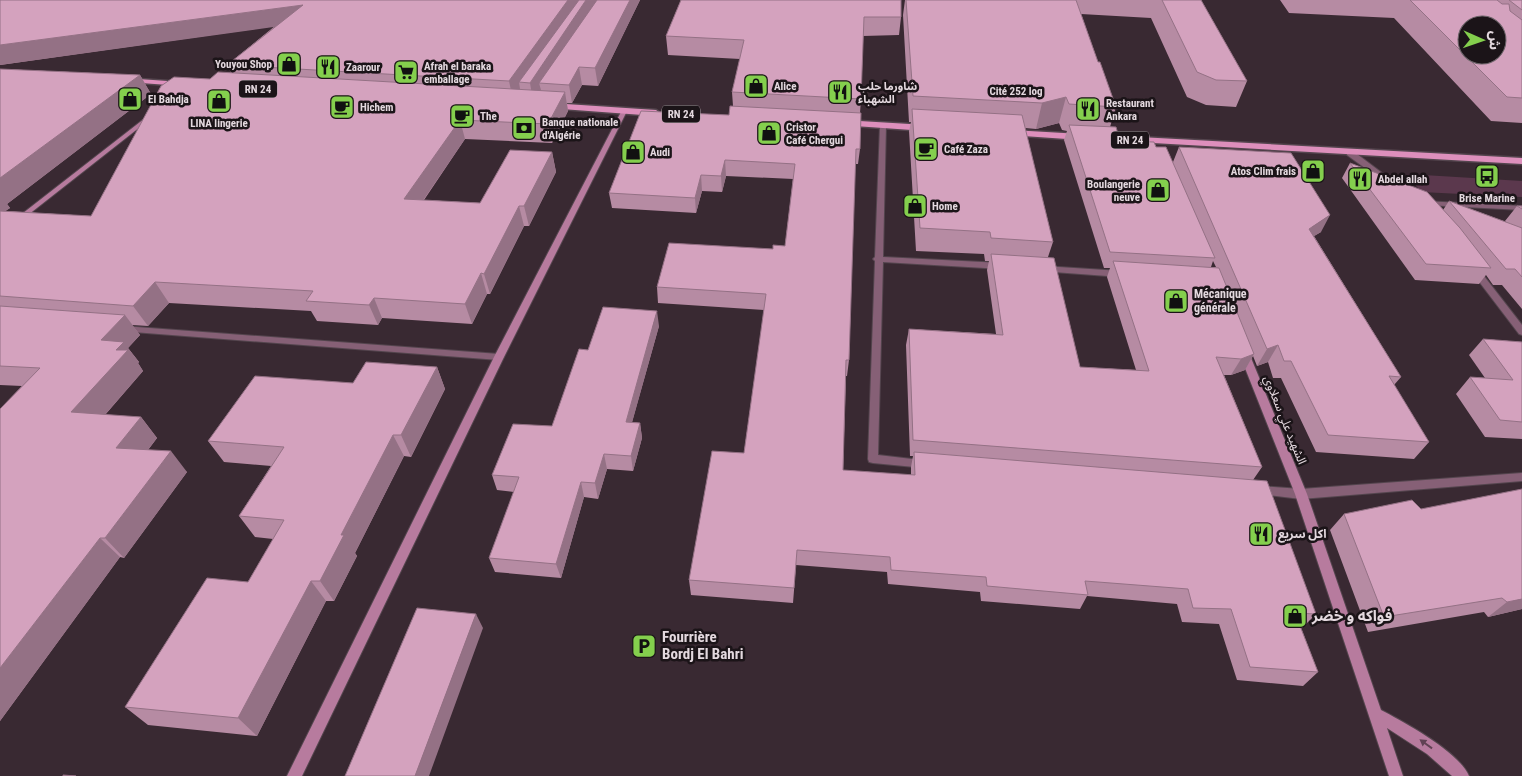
<svg xmlns="http://www.w3.org/2000/svg" width="1522" height="776" font-family="'Roboto Condensed','Noto Sans Arabic',sans-serif">
  <rect width="100%" height="100%" fill="#392932"/>
  <!-- green -->
  <path fill="#5b384d" d="M1407,174l115,7v16l-101,-5z"/>
  <g fill="none" stroke-linecap="round" stroke-linejoin="round">
    <!-- street casing -->
    <g stroke="#54454e" stroke-width="2">
      <path id="street" d="M883,123l3,2 -3,132 119,6 4,3 -4,3 -119,-7 -5,193 51,6 1,3 -1,3 -4,1 -52,-5 -4,-1 -1,-3 7,-198 -2,-2 2,-2 5,-132z
        M1347,151h6l41,31 -4,2h-3l-40,-29z
        M1423,201l99,5v4l-96,-5h-3z
        M1043,266l78,5 4,3 -4,3 -81,-6 -1,-2z
        M1474,266l3,1 45,58v10l-3,-1 -48,-63 -1,-2z
        M123,326l376,28 5,3 -5,3 -379,-29 -2,-2z
        M1522,473v8l-221,18 -42,-5 -4,-1 -2,-3 2,-3 4,-1 42,3z"/>
    </g>
    <!-- secondary casing -->
    <g stroke="#54454e" stroke-width="2">
      <path id="secondary" d="M622,110l5,1 -123,246 -202,419h-15l207,-419z
        M149,115l5,1 -154,121v-6z
        M1244,350l5,3 58,141 74,216c23,12 78,42 88,66h-17l-25,-22 -40,-26 16,48h-14l-94,-282 -56,-141z"/>
    </g>
    <!-- primary casing -->
    <g stroke="#54454e" stroke-width="3">
      <path id="primary" d="M124,78l58,4 4,2 -4,2 -55,-4h-3z
        M551,103l105,7 4,3 -4,3 -108,-8v-4z
        M843,120l83,5 4,3 -4,3 -86,-6 -1,-2z
        M1011,130l70,4 4,3 -4,3 -73,-5 -1,-2z
        M1103,135l419,23v6l-422,-24 -1,-2z"/>
    </g>
    <!-- street -->
    <use href="#street" fill="#866076" fill-rule="evenodd"/>
    <!-- secondary -->
    <use href="#secondary" fill="#b77b9e" fill-rule="evenodd"/>
    <!-- primary -->
    <use href="#primary" fill="#dd8fbc" fill-rule="evenodd"/>
  </g>
  <!-- wall -->
  <path fill="#b68ba3" fill-rule="evenodd" d="M0,0h640l-42,86 -16,-1 -10,18h-5l1,8 -16,32 -87,-4 -41,61 56,3 72,-51 4,20 -27,54h-5l-34,68h-3l-15,30 -90,-6 -4,7 -61,-4 -6,-10 -142,-8 -21,23 -16,-1 8,10 -12,13 11,14 -1,1 5,8 -38,44 36,2 16,21 -9,12 39,22 -63,86 -4,-1 -120,164v-312l22,-23 -22,-1v-316l140,6 11,19 -144,110 3,4 -5,3 86,5 119,-137 21,-6 -4,-8 48,-39 -275,39z
    M681,0l220,17 -2,18 -36,1 -2,63 -1,14v36l-2,15h-3l-6,196 -2,16h-1l-3,94 68,5v-8l2,-11h-3l-4,-111 3,-16 87,5 -9,-64 2,-9h-4l-1,-7 -68,-3 -7,-120 2,-9h-2l-6,-107 2,-15h296l46,81 -11,26 -30,-2 -19,-8 -36,-79 -70,-4 17,48 18,45 -6,20 10,14 36,6 17,15 6,-15 142,85 -7,4 87,141 -7,8 35,57 -15,17 -98,-7 -35,-74h-8l-5,-16 -11,4 -4,-10 -8,14 -14,5h-7l38,92 -9,13 63,134 -14,14h-1l17,44 -15,14 -66,-6 -18,-56 -37,-2 -5,-18 -90,-8 -7,13 -99,-8 -1,-9 -92,-8 -1,-12 -91,-7 -3,38 -102,-8 -2,-15 55,-127 20,-143 -106,-7 -1,-16 116,-38 12,-3 8,-67 -67,-3 -4,16 -20,-1 -6,22 -84,-5 -3,-15 120,-78 4,-9 -1,-14 8,-33 -72,-4 -2,-19zM1059,123l3,7 5,1 -3,9 40,128h6l-3,9 29,93 -56,-3 -32,-110 5,-15 -28,-114 11,1zM1213,261l3,6h-5z
    M1280,0h242v123l-31,-2 -97,-103 -105,-5z
    M1350,163l93,47 6,-9 57,21 -1,-1 12,-15h5v103l-20,-24h-9l-7,-10 -7,9 -64,-4 -73,-102z
    M659,326l-27,96 8,1 2,15 -9,33 -26,-2 -9,30 -14,-2 -23,81 -66,-6 -6,-14 25,-66 -17,-2 -5,-15 60,-49 36,-76z
    M1483,339l39,3v97l-37,-2 -29,-43 14,-17 15,1 -16,-23z
    M437,367l8,22 -34,68 -7,-1 -49,97 2,3 -23,45h-8l-69,135 -109,-11 -23,-18 123,-125 25,-43 -18,-2 -16,-21 32,-50 -47,-4 -16,-21 145,-58z
    M1421,509l101,100 -34,8 -4,-5 -116,20 -38,-102 14,-16z"/>
  <!-- shaded-wall -->
  <path fill="#947185" d="M568,0h15l-64,82 1,7 -7,11 -4,-19z
    M586,0h14l-61,83 2,7 -8,11 -3,-18z
    M630,0h10l-42,86 -3,-18z
    M303,5l6,17 -309,43v-20z
    M579,67l3,18 -10,18 -3,-18z
    M140,75l11,19 -144,110 3,4 -10,7v-37z
    M565,92l3,19 -16,32 -4,-19z
    M1066,97l-7,26 -23,6 6,-26z
    M460,120l5,19 -54,79 -7,-19z
    M552,152l4,20 -27,54 -5,-20z
    M725,160l1,16 -4,16 -1,-16z
    M701,175l1,16 -6,22 -1,-15z
    M519,206l5,20 -34,68 -6,-20z
    M1330,215l-9,17 -22,13 10,-16z
    M481,273l6,21 -15,30 -7,-20z
    M155,282l14,21 -21,23 -15,-20z
    M374,298l8,20 -4,7 -9,-20z
    M657,311l2,15 -31,111 -2,-15z
    M125,315l15,20 -12,13 11,14 -1,1 5,8 -54,62 -18,-21 30,-72z
    M1278,345l-10,17 -11,4 10,-17z
    M1254,354l-9,16 -14,5 10,-16z
    M437,367l8,22 -34,68 -10,-22z
    M141,417l16,21 -23,30 -18,-20z
    M640,423l2,15 -9,33 -2,-15z
    M393,435l11,21 -49,97 2,3 -23,45 -14,-20 21,-46z
    M171,451l16,21 -63,86 -19,-20z
    M604,454l3,15 -9,30 -3,-16z
    M581,482l3,15 -23,81 -5,-14z
    M100,538l20,19 -120,164v-53z
    M311,581l15,20 -69,135 -19,-18z
    M1522,599v10l-34,8 19,-15z
    M476,614l7,14 -54,148h-14z"/>
  <!-- building -->
  <path fill="#d4a2be" stroke="#947185" fill-rule="evenodd" d="M0,0h568l-59,81 -282,-16 76,-60 -303,40z
    M579,0h7l-56,83 -11,-1z
    M597,0h33l-35,68 -16,-1 -10,18 -30,-2z
    M681,0h220v17h-37l-3,82 -129,-7 12,-52 -78,-4z
    M906,0h170l22,62h2l16,45 -47,-3 -3,-7 -24,6 -129,-7z
    M1162,0h39l46,81 -31,-1 -19,-8z
    M1410,0h87l5,4h7l1,7 12,9v78l-15,-1zM1467,25h30v30h-30z
    M1509,0h13v10z
    M0,69l140,6 -140,103z
    M218,72l347,20 -17,32 -88,-4 -56,79 76,4 30,-53 42,2 -28,54h-5l-35,68 -3,-1 -16,31 -91,-6 -5,7 -63,-4 7,-10 -158,-9 -22,24 -133,-10v-85l91,5 70,-130 13,-9 36,2z
    M730,106l131,7 -1,36h-4l-7,211h-3l-3,110 72,5 -1,-23 353,29 49,133 -21,-1 23,59 -68,-5 -19,-58 -38,-1 -5,-19 -103,-8 3,14 -101,-9 -1,-9 -95,-7 -1,-13 -93,-7 -3,38 -105,-8 23,-129 32,2 22,-159 -109,-7 12,-44 104,6v-4l12,1 10,-82 -70,-4 -4,16 -20,-1 -6,23 -86,-5 32,-82 88,4z
    M912,109l110,6 31,127 -62,-4 -1,-6 -70,-4z
    M1069,125l47,2 4,14 34,1 2,5h10l49,111 -105,-6z
    M1179,147l112,6 39,62 -21,14 92,148 -12,-1 40,66 -101,-7 -37,-74h-7l-6,-16 -11,4z
    M1350,163l77,29 33,36 31,40 -65,-4z
    M1449,201l73,27v49l-7,-8h-9z
    M1517,206h5v3z
    M991,254l63,4 26,109 69,4 -36,-110 106,7 35,86 -13,5 -25,-2 46,110 -349,-27 -4,-111 94,6z
    M0,306l125,9 -24,25 23,2 -8,8h12l-57,62 70,5 -25,31 55,3 -66,87h-5l-100,130v-259l40,-41 -40,-2z
    M603,307l54,4 -31,111 14,1 -9,33 -27,-2 -9,29 -14,-1 -25,82 -67,-6 30,-81 -27,-2 21,-51 39,2 27,-77 9,1z
    M1483,339l39,3v80l-22,-2 -30,-43 43,3z
    M366,362l71,5 -36,68h-8l-52,100h3l-24,46h-9l-73,137 -113,-11 82,-129 41,4 36,-62 -45,-4 45,-69 -76,-6 47,-65 98,7z
    M1522,489v110l-15,3 -5,-4 -118,19 -40,-103 68,-14 9,9z
    M417,608l59,6 -61,162h-70z
    M63,775l13,1h-13z"/>
  <!-- one-way arrows -->
  <defs><path id="oneway-solid" d="M-6-.8H1V-3.2L6.5 0L1 3.2V.8H-6Z" transform="scale(1.25)"/></defs>
  <use fill="#614254" href="#oneway-solid" transform="translate(1426 744) rotate(-144)"/>
  <!-- icons -->
  <defs>
    <g id="shop-square" transform="scale(1.25)"><rect x="-9" y="-9" width="18" height="18" rx="4" fill="#84cf4d" stroke="#1b1418"/><path d="M-5-2.5h2.3a2.7 3.5 0 0 1 5.4 0H5L5.5 6h-11ZM-1.5-2.5h3a1.5 2.3 0 0 0-3 0Z" fill="#111"/></g>
    <g id="restaurant-square" transform="scale(1.25)"><rect x="-9" y="-9" width="18" height="18" rx="4" fill="#84cf4d" stroke="#1b1418"/><path d="M-5-6h1v4h1v-4h1v4h1v-4h1v5L-1.5 .5V6h-2V.5L-5-1ZM5-6V6H3V1.5H1.5Q1.5-4 5-6Z" fill="#111"/></g>
    <g id="supermarket-square" transform="scale(1.25)"><rect x="-9" y="-9" width="18" height="18" rx="4" fill="#84cf4d" stroke="#1b1418"/><path d="M-6-5.5h2.5l.6 2H6L4.5 2H-2.5L-4.4-4H-6ZM-1.5 3.2a1.3 1.3 0 1 0 .1 0ZM3 3.2a1.3 1.3 0 1 0 .1 0Z" fill="#111"/></g>
    <g id="cafe-square" transform="scale(1.25)"><rect x="-9" y="-9" width="18" height="18" rx="4" fill="#84cf4d" stroke="#1b1418"/><path d="M-5.5-4.5H6V0H3Q3 3.5 0 3.5H-2.5Q-5.5 3.5-5.5 0ZM3-3.2v2h1.7v-2ZM-6 4.5H4V6H-6Z" fill="#111"/></g>
    <g id="bank-square" transform="scale(1.25)"><rect x="-9" y="-9" width="18" height="18" rx="4" fill="#84cf4d" stroke="#1b1418"/><path d="M-6-4H6V4H-6ZM0-2.3a2.3 2.3 0 1 0 0 4.6a2.3 2.3 0 1 0 0-4.6Z" fill="#111"/></g>
    <g id="bus-square" transform="scale(1.25)"><rect x="-9" y="-9" width="18" height="18" rx="4" fill="#84cf4d" stroke="#1b1418"/><path d="M-5-6H5V4H4V6H2V4H-2V6H-4V4H-5ZM-3.5-4V0h7V-4ZM-3.5 1.2v1.5H-2V1.2ZM2 1.2v1.5H3.5V1.2Z" fill="#111"/></g>
    <g id="parking-square" transform="scale(1.25)"><rect x="-9" y="-9" width="18" height="18" rx="4" fill="#84cf4d" stroke="#1b1418"/><path d="M-3.5-5.5H1a3.5 3.5 0 0 1 0 7H-1V5.5H-3.5ZM-1-3.4V-.6H.8a1.4 1.4 0 0 0 0-2.8Z" fill="#111"/></g>
  </defs>
  <g fill-rule="evenodd">
    <use href="#shop-square" x="289" y="64"/>
    <use href="#restaurant-square" x="328" y="67"/>
    <use href="#supermarket-square" x="406" y="72"/>
    <use href="#shop-square" x="756" y="86"/>
    <use href="#restaurant-square" x="840" y="92"/>
    <use href="#shop-square" x="130" y="99"/>
    <use href="#shop-square" x="219" y="101"/>
    <use href="#cafe-square" x="342" y="107"/>
    <use href="#restaurant-square" x="1088" y="109"/>
    <use href="#cafe-square" x="462" y="116"/>
    <use href="#bank-square" x="524" y="128"/>
    <use href="#shop-square" x="769" y="133"/>
    <use href="#cafe-square" x="926" y="149"/>
    <use href="#shop-square" x="633" y="152"/>
    <use href="#shop-square" x="1313" y="171"/>
    <use href="#bus-square" x="1487" y="176"/>
    <use href="#restaurant-square" x="1360" y="179"/>
    <use href="#shop-square" x="1158" y="190"/>
    <use href="#shop-square" x="915" y="206"/>
    <use href="#shop-square" x="1176" y="301"/>
    <use href="#restaurant-square" x="1261" y="534"/>
    <use href="#shop-square" x="1295" y="616"/>
    <use href="#parking-square" x="644" y="646"/>
  </g>
  <g text-anchor="middle" dominant-baseline="central" stroke-width="5" stroke-linejoin="round" paint-order="stroke">
    <!-- far-poi labels -->
    <g font-size="11" font-weight="bold" fill="#e4d9df" stroke="#1b1418" text-anchor="start">
      <text x="272" y="64" text-anchor="end">Youyou Shop</text>
      <text x="424" y="66">Afrah el baraka<tspan x="424" dy="13">emballage</tspan></text>
      <text x="346" y="67">Zaarour</text>
      <text x="774" y="86">Alice</text>
      <text x="858" y="86">شاورما حلب<tspan x="858" dy="13">الشهباء</tspan></text>
      <text x="148" y="99">El Bahdja</text>
      <text x="1106" y="103">Restaurant<tspan x="1106" dy="13">Ankara</tspan></text>
      <text x="360" y="107">Hichem</text>
      <text x="480" y="116">The</text>
      <text x="542" y="122">Banque nationale<tspan x="542" dy="13">d'Algérie</tspan></text>
      <text x="219" y="123" text-anchor="middle">LINA lingerie</text>
      <text x="786" y="127">Cristor<tspan x="786" dy="13">Café Chergui</tspan></text>
      <text x="944" y="149">Café Zaza</text>
      <text x="650" y="152">Audi</text>
      <text x="1296" y="171" text-anchor="end">Atos Clim frais</text>
      <text x="1378" y="179">Abdel allah</text>
      <text x="1140" y="184" text-anchor="end">Boulangerie<tspan x="1140" dy="13">neuve</tspan></text>
      <text x="1487" y="198" text-anchor="middle">Brise Marine</text>
      <text x="932" y="206">Home</text>
    </g>
    <!-- shield labels -->
    <g fill="#1b1418" stroke="#a89ea3" stroke-width="1">
      <rect x="239" y="80.5" width="38" height="17" rx="4"/>
      <rect x="662" y="105.5" width="38" height="17" rx="4"/>
      <rect x="1111" y="131.5" width="38" height="17" rx="4"/>
    </g>
    <g font-size="11" font-weight="bold" fill="#e4d9df">
      <text x="258" y="89">RN 24</text>
      <text x="681" y="114">RN 24</text>
      <text x="1130" y="140">RN 24</text>
    </g>
    <!-- far-neighbourhood labels -->
    <g font-size="11" font-weight="bold" fill="#e4d9df" stroke="#1b1418">
      <text x="1016" y="91">Cité 252 log</text>
    </g>
    <!-- poi labels -->
    <g font-size="12" font-weight="bold" fill="#e4d9df" stroke="#1b1418" text-anchor="start">
      <text x="1194" y="294">Mécanique<tspan x="1194" dy="14">générale</tspan></text>
      <text x="1278" y="534">اكل سريع</text>
    </g>
    <!-- street labels -->
    <g font-size="12" fill="#e4d9df" stroke="#1b1418">
      <text transform="translate(1285 420) rotate(68)">الشهيد علي سعلاوي</text>
    </g>
    <!-- near-poi labels -->
    <g font-size="15" font-weight="bold" fill="#e4d9df" stroke="#1b1418" text-anchor="start">
      <text x="1312" y="616">فواكه و خضر</text>
      <text x="662" y="637">Fourrière<tspan x="662" dy="17">Bordj El Bahri</tspan></text>
    </g>
  </g>
  <!-- north arrow -->
  <g transform="translate(1482 40) rotate(92)"><circle r="24" fill="#1b1418" stroke="#6b6368"/>
  <path d="M0-4L9 19L0 12L-9 19Z" fill="#84cf4d"/>
  <text y="-8" font-size="14" font-weight="bold" text-anchor="middle" fill="#e4d9df">ش</text>
  </g>
</svg>
